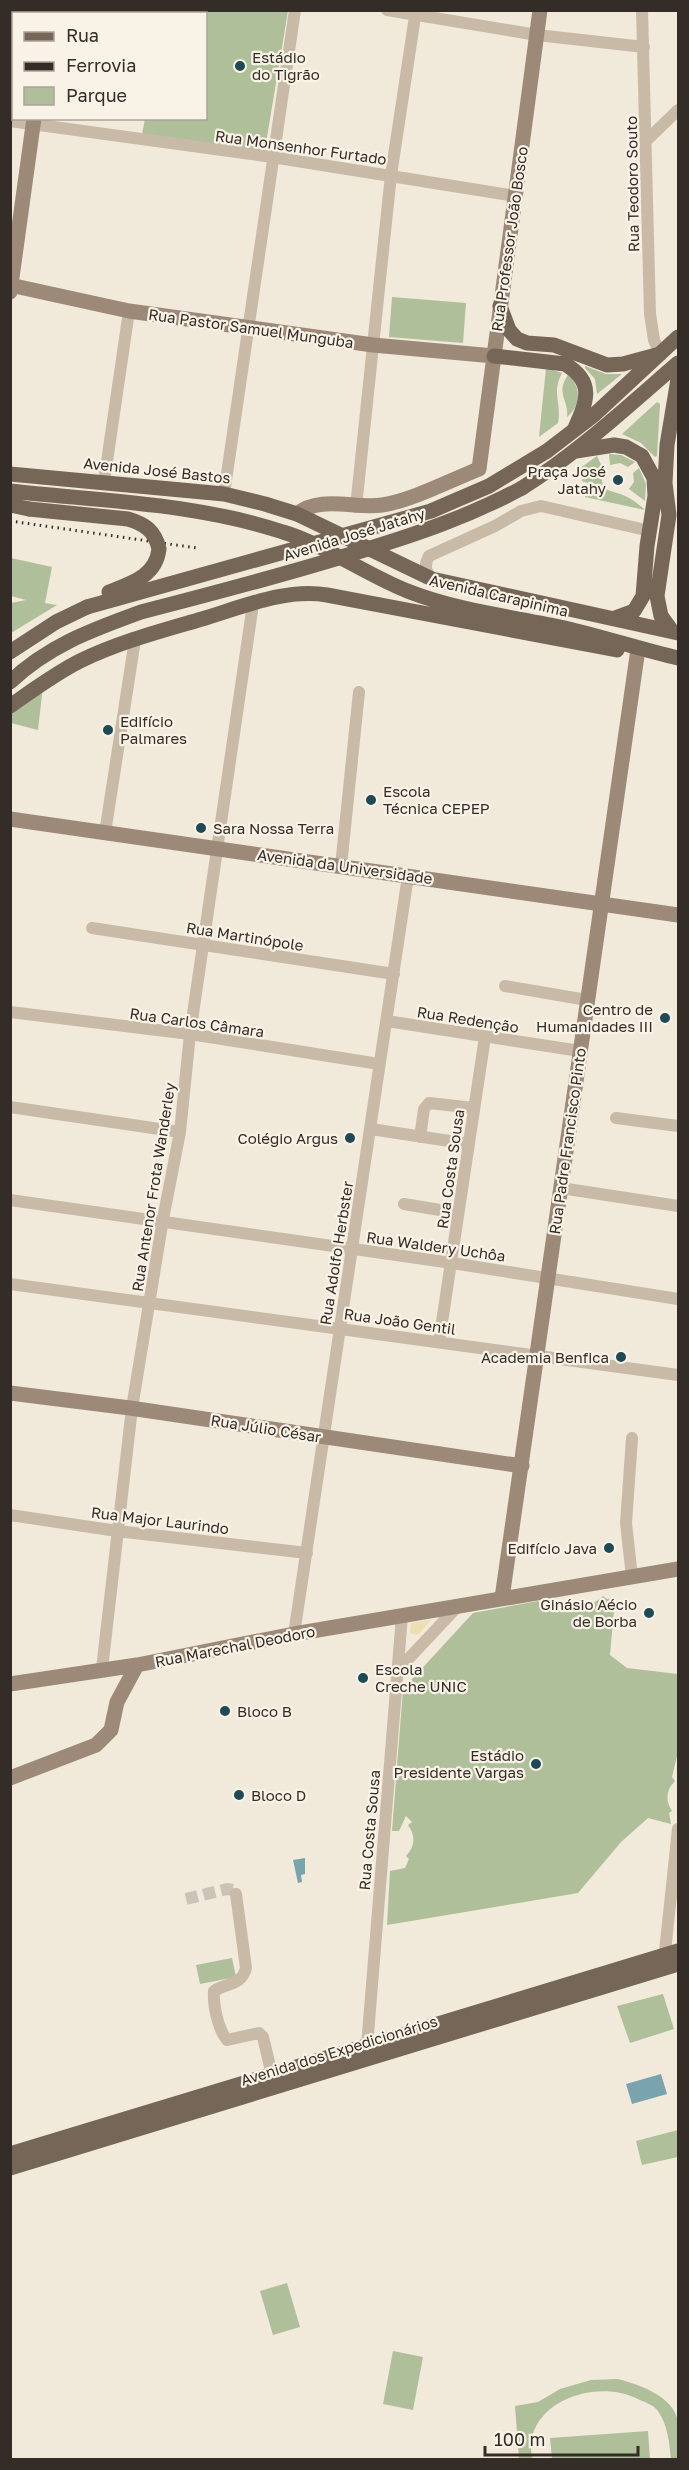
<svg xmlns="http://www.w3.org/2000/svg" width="689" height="2470" font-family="'Golos Text',sans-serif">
  <rect width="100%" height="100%" fill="#f1e9da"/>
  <!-- green -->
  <path fill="#aebf9a" d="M166,11h122l-24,144 -122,-21 3,-15 61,-1v-104l-41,-1z
    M392,297l74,6 -3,40 -74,-6z
    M585,366l21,8h16l-25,20 -2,-15 -10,-11z
    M546,368l16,5c-11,22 0,28 -4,50l-19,14z
    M568,375c14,12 13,31 -1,42 2,-18 -12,-23 1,-42z
    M657,402l3,2 -3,52 -2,1 -14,-14 -19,-9z
    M609,454l12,1 14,7 -7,5 -8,-4 -10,2z
    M597,456l7,15c-8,22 9,19 21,25 7,3 15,9 20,14l-60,-13 3,-14 -6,-2 2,-8 -5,-4z
    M639,468l7,16 -1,17 -16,-12 5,-7 -1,-9z
    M11,558l41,9 -7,36 12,2 -46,28v-30l15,-3 -15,-4z
    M43,686l-5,44 -27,-7v-13z
    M603,1596l4,3 8,-1 -5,57 17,13 51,6v78l-6,25 3,4c-9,9 -10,19 -3,30l-3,2 2,11 -23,-6 -27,24 -43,51 -191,32 3,-54 15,-3 4,-9 -3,-3c9,-9 10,-20 2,-31l4,-3 -6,-6 -7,15h-7l11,-142 70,-76 65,-12 3,3c6,-1 14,-4 20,-3 15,2 28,9 42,-5z
    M232,1958l4,19 -36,7 -4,-19z
    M663,1994l11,35 -44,14 -13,-37z
    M678,2130v27l-36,8 -6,-24z
    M287,2283l13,44 -27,8 -13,-44z
    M393,2351l30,6 -10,53 -30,-6z
    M618,2379c22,6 55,17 60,42 3,12 1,27 0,38h-7c-2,-18 -3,-33 -13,-48 -4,-6 -14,-9 -20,-12 -36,-19 -99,-3 -107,42 -1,5 1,13 1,18h-13l-4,-53 23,-4 22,-13 31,-9z
    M648,2431l2,28h-98l-2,-21z"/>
  <!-- sand -->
  <path fill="#ecdfb0" d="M431,1620l-13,15 -8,-2 1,-10z"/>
  <!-- water -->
  <path fill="#79a4ad" d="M305,1858v16l-4,1 1,7 -4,1 -5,-23z
    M661,2074l6,20 -35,10 -6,-20z"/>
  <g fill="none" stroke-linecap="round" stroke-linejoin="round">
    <!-- street-tunnel -->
    <path stroke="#cbc3b6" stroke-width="12" stroke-dasharray="12 6" stroke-linecap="butt" d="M186,1899l41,-10 6,1 3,4"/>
    <!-- street -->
    <path stroke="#c8baa6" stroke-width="12" d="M387,10l150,25 107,12
      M642,10l8,304 4,26 6,14
      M10,121l262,36 243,39
      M647,140l31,-30
      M104,482l25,-171
      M224,494l71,-484
      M356,507l35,-332 25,-165
      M432,579c-7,-8 -8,-14 -3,-23l66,-30 26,-15 20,-5 109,25
      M105,833l29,-187
      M341,866l18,-174
      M92,928l302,46
      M505,986l82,14
      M10,1012l180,22 189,30
      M387,1021l193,30
      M10,1107l170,25
      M616,1118l62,8
      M371,1129l98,15
      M420,1137l4,-28 5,-6 45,5
      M561,1188l117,18
      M10,1200l442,63 226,36
      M404,1204l54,9
      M10,1284l668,91
      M439,1342l46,-305
      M10,1515l107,16 190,22
      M632,1577l-6,-54 6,-85
      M294,1634l114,-758
      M102,1669l30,-261 31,-189 17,-87 10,-98 63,-430
      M397,1671l62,-66
      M236,1894l10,74c-4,17 -19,15 -32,23 -1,14 4,38 13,49l32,-7 4,4 9,38
      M664,1961l14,-132
      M367,2046l35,-430"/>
    <!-- secondary -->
    <path stroke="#9c8977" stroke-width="15" d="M50,14v-4
      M10,285l119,26 244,34 121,11
      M10,292l24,-174
      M297,514c23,-19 57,-5 85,-9 29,-4 69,-25 97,-36l61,-459
      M10,819l668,96
      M10,1393l120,15 392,58
      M502,1598l136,-949
      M10,1684l127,-19 157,-31 384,-65
      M10,1778l86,-33 15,-15 6,-28 20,-37"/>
    <!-- primary -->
    <path stroke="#766658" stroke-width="15" d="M500,306l9,24 8,9 10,4 27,2 53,20 16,-1 37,-10
      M494,356l71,8c30,18 22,37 10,64
      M547,451l47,-36 84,-78
      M576,451l38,-6 12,2 16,9 12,22 1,18 -8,50 -4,50 -9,15 -19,7
      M10,474l214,20 41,10 32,10 135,65 246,54
      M522,488c57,-36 105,-81 156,-125
      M10,491c91,10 186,12 273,41 43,13 85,44 127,60 49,19 104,25 155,36 38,9 75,21 113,30
      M10,505l19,4
      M672,631l-11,-15 -4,-20 12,-81 -4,-32 2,-38 11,-66
      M10,652l46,-30 31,-15
      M10,706c23,-16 46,-33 70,-45 39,-19 81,-30 122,-42 40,-12 84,-31 125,-24l290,55
      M10,2154l668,-203
      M10,2168l668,-204"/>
    <!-- rail -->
    <path stroke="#342d27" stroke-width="3" stroke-dasharray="1.5 4.5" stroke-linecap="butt" d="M10,521l187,27"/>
    <!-- primary-bridge -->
    <path stroke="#766658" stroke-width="15" d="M29,509l99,10c17,5 27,12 31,30 -3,27 -27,34 -50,43
      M87,607l344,-96 58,-25 58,-35
      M10,682c39,-37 82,-52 131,-70 74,-19 147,-38 220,-61 56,-17 109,-35 161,-63"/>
  </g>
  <!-- markers -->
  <g fill="#1d4a55" stroke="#f9f2e6" stroke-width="2">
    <circle cx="240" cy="66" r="6"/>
    <circle cx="618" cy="480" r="6"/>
    <circle cx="108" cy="730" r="6"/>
    <circle cx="371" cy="800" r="6"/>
    <circle cx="201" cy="828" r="6"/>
    <circle cx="665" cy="1018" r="6"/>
    <circle cx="350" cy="1138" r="6"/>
    <circle cx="621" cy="1357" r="6"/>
    <circle cx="609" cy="1548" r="6"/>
    <circle cx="649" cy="1613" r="6"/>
    <circle cx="363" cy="1678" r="6"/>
    <circle cx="225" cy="1711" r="6"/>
    <circle cx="536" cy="1764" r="6"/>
    <circle cx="239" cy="1795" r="6"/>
  </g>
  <g text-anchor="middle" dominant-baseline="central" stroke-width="4.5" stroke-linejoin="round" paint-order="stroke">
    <!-- poi labels -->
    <g font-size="15" fill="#342d27" stroke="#f9f2e6" text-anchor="start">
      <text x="252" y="57">Estádio<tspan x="252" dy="17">do Tigrão</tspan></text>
      <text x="606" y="471" text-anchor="end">Praça José<tspan x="606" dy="17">Jatahy</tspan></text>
      <text x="120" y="721">Edifício<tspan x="120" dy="17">Palmares</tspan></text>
      <text x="383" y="791">Escola<tspan x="383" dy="17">Técnica CEPEP</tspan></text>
      <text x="213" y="828">Sara Nossa Terra</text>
      <text x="653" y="1009" text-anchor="end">Centro de<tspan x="653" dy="17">Humanidades III</tspan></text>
      <text x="338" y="1138" text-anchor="end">Colégio Argus</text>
      <text x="609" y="1357" text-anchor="end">Academia Benfica</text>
      <text x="597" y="1548" text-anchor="end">Edifício Java</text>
      <text x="637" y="1604" text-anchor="end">Ginásio Aécio<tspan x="637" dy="17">de Borba</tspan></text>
      <text x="375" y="1669">Escola<tspan x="375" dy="17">Creche UNIC</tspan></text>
      <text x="237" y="1711">Bloco B</text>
      <text x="524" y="1755" text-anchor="end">Estádio<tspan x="524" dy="17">Presidente Vargas</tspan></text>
      <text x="251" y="1795">Bloco D</text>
    </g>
    <!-- street labels -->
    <g font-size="15" fill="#342d27" stroke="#f9f2e6">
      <text transform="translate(301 147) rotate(8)">Rua Monsenhor Furtado</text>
      <text transform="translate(632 184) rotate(-91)">Rua Teodoro Souto</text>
      <text transform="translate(509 239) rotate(-82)">Rua Professor João Bosco</text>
      <text transform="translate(251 328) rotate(8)">Rua Pastor Samuel Munguba</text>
      <text transform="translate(157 470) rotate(6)">Avenida José Bastos</text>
      <text transform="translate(354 534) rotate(-17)">Avenida José Jatahy</text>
      <text transform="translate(499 595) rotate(13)">Avenida Carapinima</text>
      <text transform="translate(345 866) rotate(8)">Avenida da Universidade</text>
      <text transform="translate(245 936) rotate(9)">Rua Martinópole</text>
      <text transform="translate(468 1019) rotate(9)">Rua Redenção</text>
      <text transform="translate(197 1022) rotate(8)">Rua Carlos Câmara</text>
      <text transform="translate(567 1141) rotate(-82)">Rua Padre Francisco Pinto</text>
      <text transform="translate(450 1169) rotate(-82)">Rua Costa Sousa</text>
      <text transform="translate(153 1187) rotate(-81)">Rua Antenor Frota Wanderley</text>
      <text transform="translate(436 1246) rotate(8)">Rua Waldery Uchôa</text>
      <text transform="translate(336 1253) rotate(-81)">Rua Adolfo Herbster</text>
      <text transform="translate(400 1321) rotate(8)">Rua João Gentil</text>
      <text transform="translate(266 1428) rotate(9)">Rua Júlio César</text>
      <text transform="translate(160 1520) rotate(7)">Rua Major Laurindo</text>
      <text transform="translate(235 1646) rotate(-11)">Rua Marechal Deodoro</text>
      <text transform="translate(369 1830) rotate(-85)">Rua Costa Sousa</text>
      <text transform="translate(339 2050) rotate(-17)">Avenida dos Expedicionários</text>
    </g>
  </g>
  <!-- border -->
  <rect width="689" height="2470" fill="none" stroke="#342d27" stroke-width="24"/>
  <!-- legend -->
  <rect x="12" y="12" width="195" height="108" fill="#f9f2e6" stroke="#aaa39a" stroke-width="1.5"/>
  <rect x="24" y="32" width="30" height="9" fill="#766658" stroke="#aaa39a" stroke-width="1.5"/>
  <text x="66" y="42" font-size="18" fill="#342d27">Rua</text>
  <rect x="24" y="62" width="30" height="9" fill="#342d27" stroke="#aaa39a" stroke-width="1.5"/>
  <text x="66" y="72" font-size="18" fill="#342d27">Ferrovia</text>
  <rect x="24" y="87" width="30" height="18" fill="#aebf9a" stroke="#aaa39a" stroke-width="1.5"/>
  <text x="66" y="102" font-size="18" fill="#342d27">Parque</text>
  <!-- scale -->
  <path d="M485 2446v9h153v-9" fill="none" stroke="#342d27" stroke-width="3"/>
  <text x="494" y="2446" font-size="18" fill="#342d27" stroke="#f9f2e6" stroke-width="4.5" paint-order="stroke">100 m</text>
</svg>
